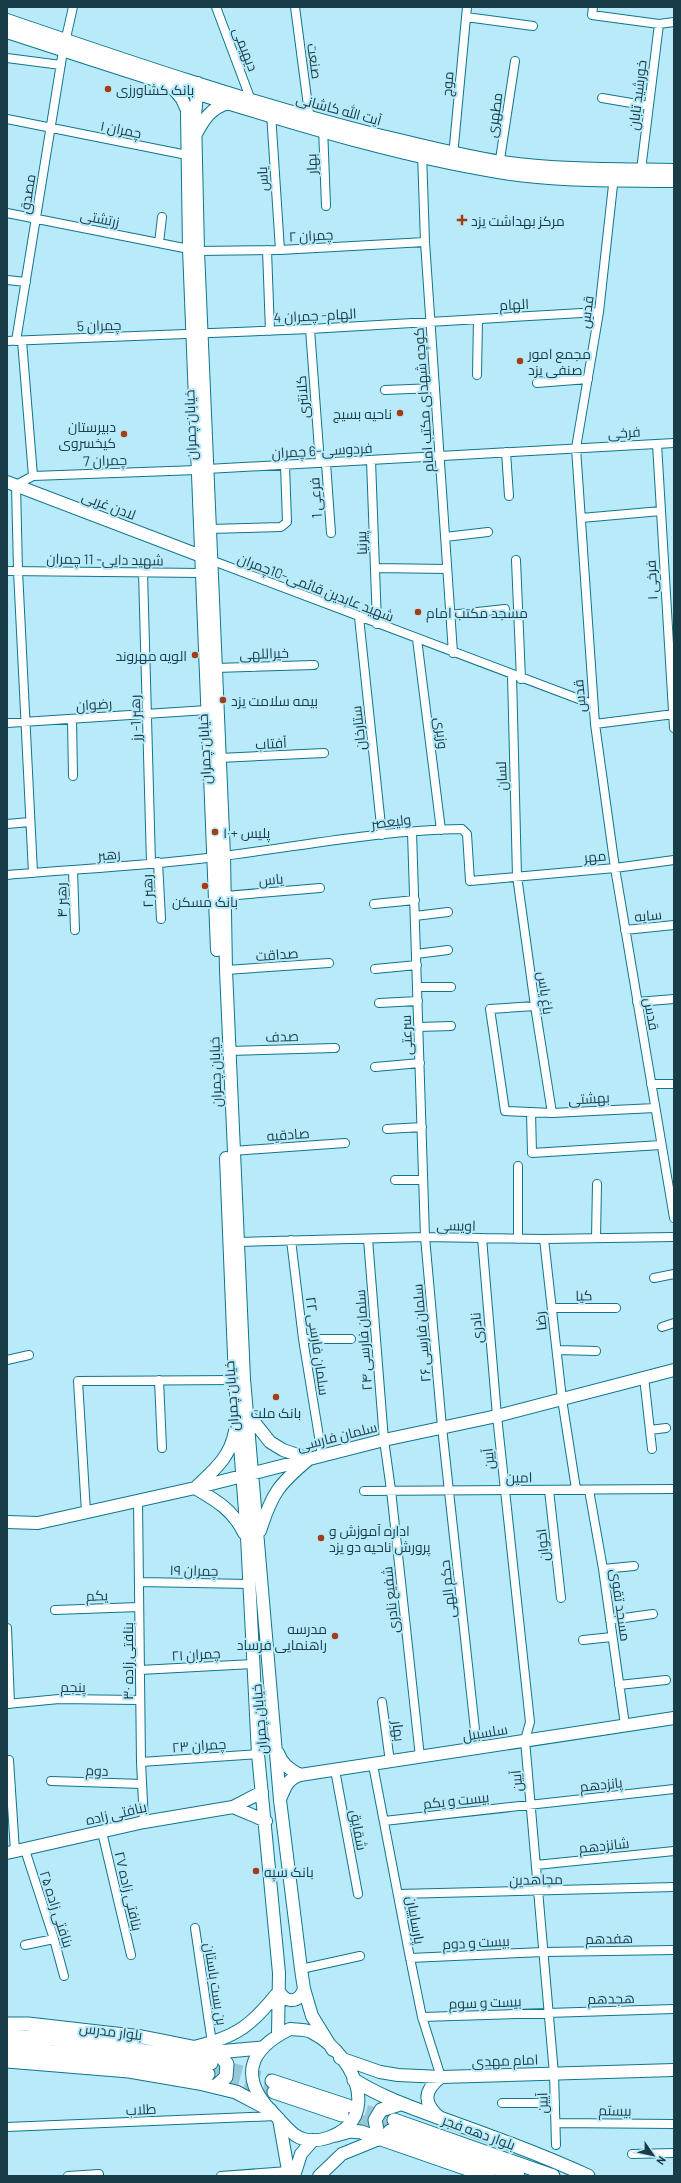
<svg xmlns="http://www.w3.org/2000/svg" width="681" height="2183" font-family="Barlow,Cairo,sans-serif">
  <rect width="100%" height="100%" fill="#b8eaf9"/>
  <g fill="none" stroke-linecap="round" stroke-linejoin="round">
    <!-- primary-tunnel -->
    <path stroke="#98c7d6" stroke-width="13" stroke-dasharray="13 6" stroke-linecap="butt" d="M211,2063l61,18
      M208,2074l66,18
      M348,2106l46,14
      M342,2115l48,16"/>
    <!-- street casing -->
    <g stroke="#0e768d" stroke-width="10">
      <path id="street" d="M216,7l36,96
        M295,7l15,114
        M593,7l-1,8 67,9 15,-2
        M466,17l67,9
        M7,58l54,7
        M602,98l47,8
        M271,113l9,137
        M7,119l180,36
        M323,127l3,79
        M422,153l3,89 28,411
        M453,156l14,-149
        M499,166l16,-105
        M641,170l18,-146
        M614,176l-15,136 -23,136 19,276 20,144 59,350
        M7,213l182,36
        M159,243l3,-26
        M267,250l3,81
        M198,251l82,-1 145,-8
        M7,280l19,2
        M310,329l10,134
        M7,341l303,-12 289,-17
        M16,341l47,-290 10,-44
        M22,341l11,135
        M477,375l1,-56
        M537,383l51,-4
        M385,390l50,-2
        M657,444l17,284
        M506,452l3,44
        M371,460l6,164
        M326,463l5,70
        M207,469l467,-26
        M581,518l80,-7
        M209,529l72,-2 6,-5 -2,-57
        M445,537l43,-5
        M208,559l384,145
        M516,560l5,119
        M375,568l72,1
        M7,571l195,2
        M143,572l8,291
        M450,615l55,-6
        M359,617l23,218
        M417,639l24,191
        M215,668l99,-3
        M512,675l5,201 18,130 17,107
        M72,719l1,57
        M7,723l200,-13
        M595,724l79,-10
        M219,758l105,-5
        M7,824l23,-2
        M412,832l13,405 17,190 35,321
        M158,862l3,57
        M73,870l2,60
        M33,873l-15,-302 -2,-86 17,-9 164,-6
        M7,875c69,-6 139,-9 208,-18 82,-10 164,-27 247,-28l5,5 3,47 145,-13 59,-8
        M225,896l95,-8
        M374,904l41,-4
        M415,916l33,-4
        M625,930l49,-5
        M416,954l32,-4
        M375,969l42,-4
        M226,970l103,-7
        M417,987h34
        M637,1002l37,-3
        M379,1003l39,-2
        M535,1006l-45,3 15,102 47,2 103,-5
        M419,1027l32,-1
        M229,1051l106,-3
        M375,1067l45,-4
        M651,1084h23
        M531,1112l1,41 129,-8
        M387,1129l35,-2
        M233,1151l112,-8
        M518,1166v73
        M395,1180h28
        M482,1238l15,178 33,306 -5,18 29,334 2,71
        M596,1238l1,-54
        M368,1239l16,201 7,50 29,267
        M544,1239l18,160 14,90
        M291,1240l12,99 19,116
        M238,1242l187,-5 119,2 130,-2
        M654,1278l20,-4
        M552,1308h64
        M662,1327l12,-4
        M303,1339h48
        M557,1350l39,1
        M7,1360l22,-5
        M644,1377l8,72
        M159,1380l3,68
        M650,1430l16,-2
        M549,1490l12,108
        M589,1490l14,79 22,156
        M364,1491l310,-2
        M138,1500l3,262 3,60
        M86,1512l-8,-131 157,-1
        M603,1569l31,-3
        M139,1582l110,2
        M55,1610l84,-3
        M610,1620l43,-6
        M7,1628l3,76
        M583,1640l29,-3
        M140,1670l113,-6
        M619,1685l47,-5
        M382,1702l8,60
        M7,1704l52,-5 81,1
        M9,1760l6,91
        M141,1762l117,-8
        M373,1765l37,193 12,59 19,60
        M335,1770l23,124
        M51,1781l91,3
        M384,1821l290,-32
        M102,1832l29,123
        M25,1850l29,89 10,37
        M536,1865l138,-14
        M398,1894l276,-7
        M195,1928l17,115
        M25,1945l29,-6
        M410,1958l134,-6 130,-2
        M301,1969l59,-13
        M422,2017l252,-8
        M502,2103h53
        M556,2123l118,1
        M7,2127l269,-11
        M632,2154l42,-1
        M68,2176l31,-2v2
        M221,2176l67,-5"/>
    </g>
    <!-- secondary casing -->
    <g stroke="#0e768d" stroke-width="14">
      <path id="secondary" d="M7,20c120,41 240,82 363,113 43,10 87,22 132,29 57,8 115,7 172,8
        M7,32c73,24 147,48 220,71 89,27 179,54 271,69 58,10 118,8 176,9
        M198,83l-3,33 3,135 26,605 2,114 18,409 36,421 21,169 3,20 8,27 21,34
        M172,87l10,12 5,11
        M187,113l2,136 28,701
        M196,134c8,-15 15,-26 32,-31
        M7,482l194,74
        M226,1158l9,222 12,157 11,217 21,219 -1,62
        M247,1413l23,29 13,8 26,9c-30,25 -37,34 -49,72
        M235,1431c-5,27 -21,39 -40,57 22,13 38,22 49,45
        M7,1522l31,1 157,-35 189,-48 113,-24 177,-46
        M278,1753c4,11 11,16 22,22
        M281,1797c5,-12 7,-18 19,-22l374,-57
        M233,1807l33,14
        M7,1853l137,-31 89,-15 29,-15
        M290,2029c6,1 15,0 21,3 28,14 57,52 44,84 -9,19 -41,32 -60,19 -8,-6 -14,-14 -21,-21 -35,-35 -27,-64 16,-85z
        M194,2047c43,-10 58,-22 85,-56 7,13 20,12 25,-2
        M340,2058l40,14 18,3 43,2 233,-7
        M440,2118c-17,-15 -17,-27 1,-41
        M279,2119l10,57
        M294,2176l7,-22 12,-14
        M319,2176l23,-22 37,-15"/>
    </g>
    <!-- primary casing -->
    <g stroke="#0e768d" stroke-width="15">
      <path id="primary" d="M7,2024h21l114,13 75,15 45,-4
        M7,2037c68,-1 137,14 204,26
        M7,2048l121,10 80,16
        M7,2061l122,10 70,12 37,9 34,18
        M354,2080c27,17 56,27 86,38 50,18 100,36 148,58
        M272,2081l76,25
        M215,2087l11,-10 1,-13 -10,-12
        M274,2092l68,23
        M394,2120l159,56
        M390,2131l128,45
        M336,2135l14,-4 11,1 127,44
        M379,2139l-4,-19 6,-10 19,-6"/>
    </g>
    <!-- street -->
    <use href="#street" stroke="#fff" stroke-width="8"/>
    <!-- secondary -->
    <use href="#secondary" stroke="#fff" stroke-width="12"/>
    <!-- primary -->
    <use href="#primary" stroke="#fff" stroke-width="13"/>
  </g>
  <!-- markers -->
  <g fill="#a33c17" stroke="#b8eaf9" stroke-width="1.5">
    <circle cx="108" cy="89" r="4"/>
    <path d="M460 214h4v4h4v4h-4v4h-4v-4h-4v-4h4z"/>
    <circle cx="520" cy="361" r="4"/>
    <circle cx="400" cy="413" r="4"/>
    <circle cx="124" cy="434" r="4"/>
    <circle cx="418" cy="612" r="4"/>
    <circle cx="195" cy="655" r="4"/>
    <circle cx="223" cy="700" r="4"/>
    <circle cx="215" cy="832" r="4"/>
    <circle cx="205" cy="886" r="4"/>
    <circle cx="276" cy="1397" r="4"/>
    <circle cx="321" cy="1538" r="4"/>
    <circle cx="335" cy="1636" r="4"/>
    <circle cx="256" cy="1871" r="4"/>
  </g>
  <g text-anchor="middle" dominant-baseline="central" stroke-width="4" stroke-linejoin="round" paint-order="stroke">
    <!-- street labels -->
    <g font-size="14" fill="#183d48" stroke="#b8eaf9">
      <text transform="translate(246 49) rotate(69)">دیهیمی</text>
      <text transform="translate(315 61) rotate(82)">صنعت</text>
      <text transform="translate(447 84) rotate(-85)">موج</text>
      <text transform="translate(637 95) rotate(-83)">خورشید تابان</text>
      <text transform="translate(339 109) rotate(15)">آیت الله کاشانی</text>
      <text transform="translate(494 115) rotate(-82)">مطهری</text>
      <text transform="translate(121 129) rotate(11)">چمران ۱</text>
      <text transform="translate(311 164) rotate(-93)">بهار</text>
      <text transform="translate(262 179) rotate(-93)">یاس</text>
      <text transform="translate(27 194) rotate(-81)">مصدق</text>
      <text transform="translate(100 218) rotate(11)">زرتشتی</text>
      <text transform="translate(311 235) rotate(-3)">چمران ۲</text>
      <text transform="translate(514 304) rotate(-3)">الهام</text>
      <text transform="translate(586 312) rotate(-82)">قدس</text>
      <text transform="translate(315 315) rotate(-3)">الهام- چمران 4</text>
      <text transform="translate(99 325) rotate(-2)">چمران 5</text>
      <text transform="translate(302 397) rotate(-94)">کلانتری</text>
      <text transform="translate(423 400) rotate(-94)">کوچه شهدای مکتب امام</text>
      <text transform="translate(190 425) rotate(-92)">خیابان چمران</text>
      <text transform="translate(624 432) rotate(-3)">فرخی</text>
      <text transform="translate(322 450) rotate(-3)">فردوسی-6 چمران</text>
      <text transform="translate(105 460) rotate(-2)">چمران 7</text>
      <text transform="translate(315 498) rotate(-94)">فرعی 1</text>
      <text transform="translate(109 505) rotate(21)">لادن غربی</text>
      <text transform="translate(361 543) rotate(-92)">پیرنیا</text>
      <text transform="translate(105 559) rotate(1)">شهید دایی- 11 چمران</text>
      <text transform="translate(651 580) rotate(-93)">فرخی ۱</text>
      <text transform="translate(316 587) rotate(21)">شهید عابدین قائمی-10چمران</text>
      <text transform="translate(264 653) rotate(-2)">خیراللهی</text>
      <text transform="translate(579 696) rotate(-95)">قدس</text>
      <text transform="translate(94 704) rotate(-4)">رضوان</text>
      <text transform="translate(135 718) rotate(-92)">رهبر 1- رز</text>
      <text transform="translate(358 728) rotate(-96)">ستارخان</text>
      <text transform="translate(442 733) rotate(83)">وزیری</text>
      <text transform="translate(271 743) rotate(-3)">آفتاب</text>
      <text transform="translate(204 749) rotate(-93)">خیابان چمران</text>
      <text transform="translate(501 776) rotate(-92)">لسان</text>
      <text transform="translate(391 821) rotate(-7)">ولیعصر</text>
      <text transform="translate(109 854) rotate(-5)">رهبر</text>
      <text transform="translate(595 856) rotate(-5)">مهر</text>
      <text transform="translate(271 879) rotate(-5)">یاس</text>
      <text transform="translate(147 891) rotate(-92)">رهبر ۲</text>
      <text transform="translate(61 900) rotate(-92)">رهبر ۴</text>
      <text transform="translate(648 915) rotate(-5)">سایه</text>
      <text transform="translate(277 954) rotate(-4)">صداقت</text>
      <text transform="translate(546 993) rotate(82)">باغ یاس</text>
      <text transform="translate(652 1014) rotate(80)">قدس</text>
      <text transform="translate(406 1035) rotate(-92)">سرعتی</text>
      <text transform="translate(282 1036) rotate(-2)">صدف</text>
      <text transform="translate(215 1072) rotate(-92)">خیابان چمران</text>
      <text transform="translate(589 1098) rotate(-3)">بهشتی</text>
      <text transform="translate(288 1134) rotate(-4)">صادقیه</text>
      <text transform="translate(456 1225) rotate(1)">اویسی</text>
      <text transform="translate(584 1295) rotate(-1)">کیا</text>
      <text transform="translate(540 1321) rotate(-97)">رضا</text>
      <text transform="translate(476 1328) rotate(-95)">نادری</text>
      <text transform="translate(421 1333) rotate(-95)">سلمان فارسی ۲۶</text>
      <text transform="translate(363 1340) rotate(-94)">سلمان فارسی ۲۴</text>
      <text transform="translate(318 1346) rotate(82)">سلمان فارسی ۲۲</text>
      <text transform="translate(231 1396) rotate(-94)">خیابان چمران</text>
      <text transform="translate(337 1436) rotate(-14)">سلمان فارسی</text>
      <text transform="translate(488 1459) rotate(-96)">آیین</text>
      <text transform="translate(519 1477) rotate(-1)">امین</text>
      <text transform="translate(542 1545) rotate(-96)">اخوان</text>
      <text transform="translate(194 1570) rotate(1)">چمران ۱۹</text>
      <text transform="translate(447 1589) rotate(-96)">حکم الهی</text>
      <text transform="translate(97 1595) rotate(-2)">یکم</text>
      <text transform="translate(390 1600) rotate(-96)">شفیع نادری</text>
      <text transform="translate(621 1605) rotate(82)">مسجد تقوی</text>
      <text transform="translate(196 1654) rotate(-3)">چمران ۲۱</text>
      <text transform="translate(127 1661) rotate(-90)">بنافتی زاده ۳۰</text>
      <text x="73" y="1686">پنجم</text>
      <text transform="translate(259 1719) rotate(-95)">خیابان چمران</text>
      <text transform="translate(399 1731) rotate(83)">بهار</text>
      <text transform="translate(485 1732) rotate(-9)">سلسبیل</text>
      <text transform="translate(199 1745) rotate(-4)">چمران ۲۳</text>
      <text transform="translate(97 1770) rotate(2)">دوم</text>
      <text transform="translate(516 1781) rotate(-95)">آیین</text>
      <text transform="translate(601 1784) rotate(-6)">پانزدهم</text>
      <text transform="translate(456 1800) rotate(-6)">بیست و یکم</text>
      <text transform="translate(116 1813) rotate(-13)">بنافتی زاده</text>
      <text transform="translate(359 1830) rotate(80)">شقایق</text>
      <text transform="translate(604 1845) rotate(-6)">شانزدهم</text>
      <text transform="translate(536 1879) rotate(-1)">مجاهدین</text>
      <text transform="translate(129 1891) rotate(77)">بنافتی زاده ۲۷</text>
      <text transform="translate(57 1909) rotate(72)">بنافتی زاده ۲۵</text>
      <text transform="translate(416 1920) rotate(80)">پارساییان</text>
      <text transform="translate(609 1938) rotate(-1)">هفدهم</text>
      <text transform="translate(476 1942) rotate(-3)">بیست و دوم</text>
      <text transform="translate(216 1984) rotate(81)">بن بست باستان</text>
      <text transform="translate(611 1998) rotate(-1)">هجدهم</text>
      <text transform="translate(485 2002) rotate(-2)">بیست و سوم</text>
      <text transform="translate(111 2031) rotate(7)">بلوار مدرس</text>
      <text transform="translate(505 2060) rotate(-2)">امام مهدی</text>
      <text transform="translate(542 2103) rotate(-92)">آیین</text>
      <text transform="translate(141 2109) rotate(-3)">طلاب</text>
      <text transform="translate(615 2110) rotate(1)">بیستم</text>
      <text transform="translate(479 2132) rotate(20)">بلوار دهه فجر</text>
    </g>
    <!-- poi labels -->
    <g font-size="14" fill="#183d48" stroke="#b8eaf9" text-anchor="start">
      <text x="116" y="89">بانک کشاورزی</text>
      <text x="471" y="220">مرکز بهداشت یزد</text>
      <text x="528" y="353">مجمع امور<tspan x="528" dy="16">صنفی یزد</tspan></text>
      <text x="392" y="413" text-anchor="end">ناحیه بسیج</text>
      <text x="116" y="426" text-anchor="end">دبیرستان<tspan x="116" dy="16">کیخسروی</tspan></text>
      <text x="426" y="612">مسجد مکتب امام</text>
      <text x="187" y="655" text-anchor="end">الویه مهروند</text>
      <text x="231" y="700">بيمه سلامت يزد</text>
      <text x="223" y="832">پلیس +۱۰</text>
      <text x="205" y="901" text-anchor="middle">بانک مسکن</text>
      <text x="276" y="1412" text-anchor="middle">بانک ملت</text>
      <text x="329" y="1530">اداره آموزش و<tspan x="329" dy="16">پرورش ناحیه دو یزد</tspan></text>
      <text x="327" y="1628" text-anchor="end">مدرسه<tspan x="327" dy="16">راهنمایی فرساد</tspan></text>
      <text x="264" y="1871">بانک سپه</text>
    </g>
  </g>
  <!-- border -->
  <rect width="681" height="2183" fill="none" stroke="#183d48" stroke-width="16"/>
  <!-- north arrow -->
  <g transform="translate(653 2155) rotate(124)" stroke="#b8eaf9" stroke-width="3" paint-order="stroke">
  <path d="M0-3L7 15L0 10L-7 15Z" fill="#183d48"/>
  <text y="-6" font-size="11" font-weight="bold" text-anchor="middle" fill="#183d48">N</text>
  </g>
</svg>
